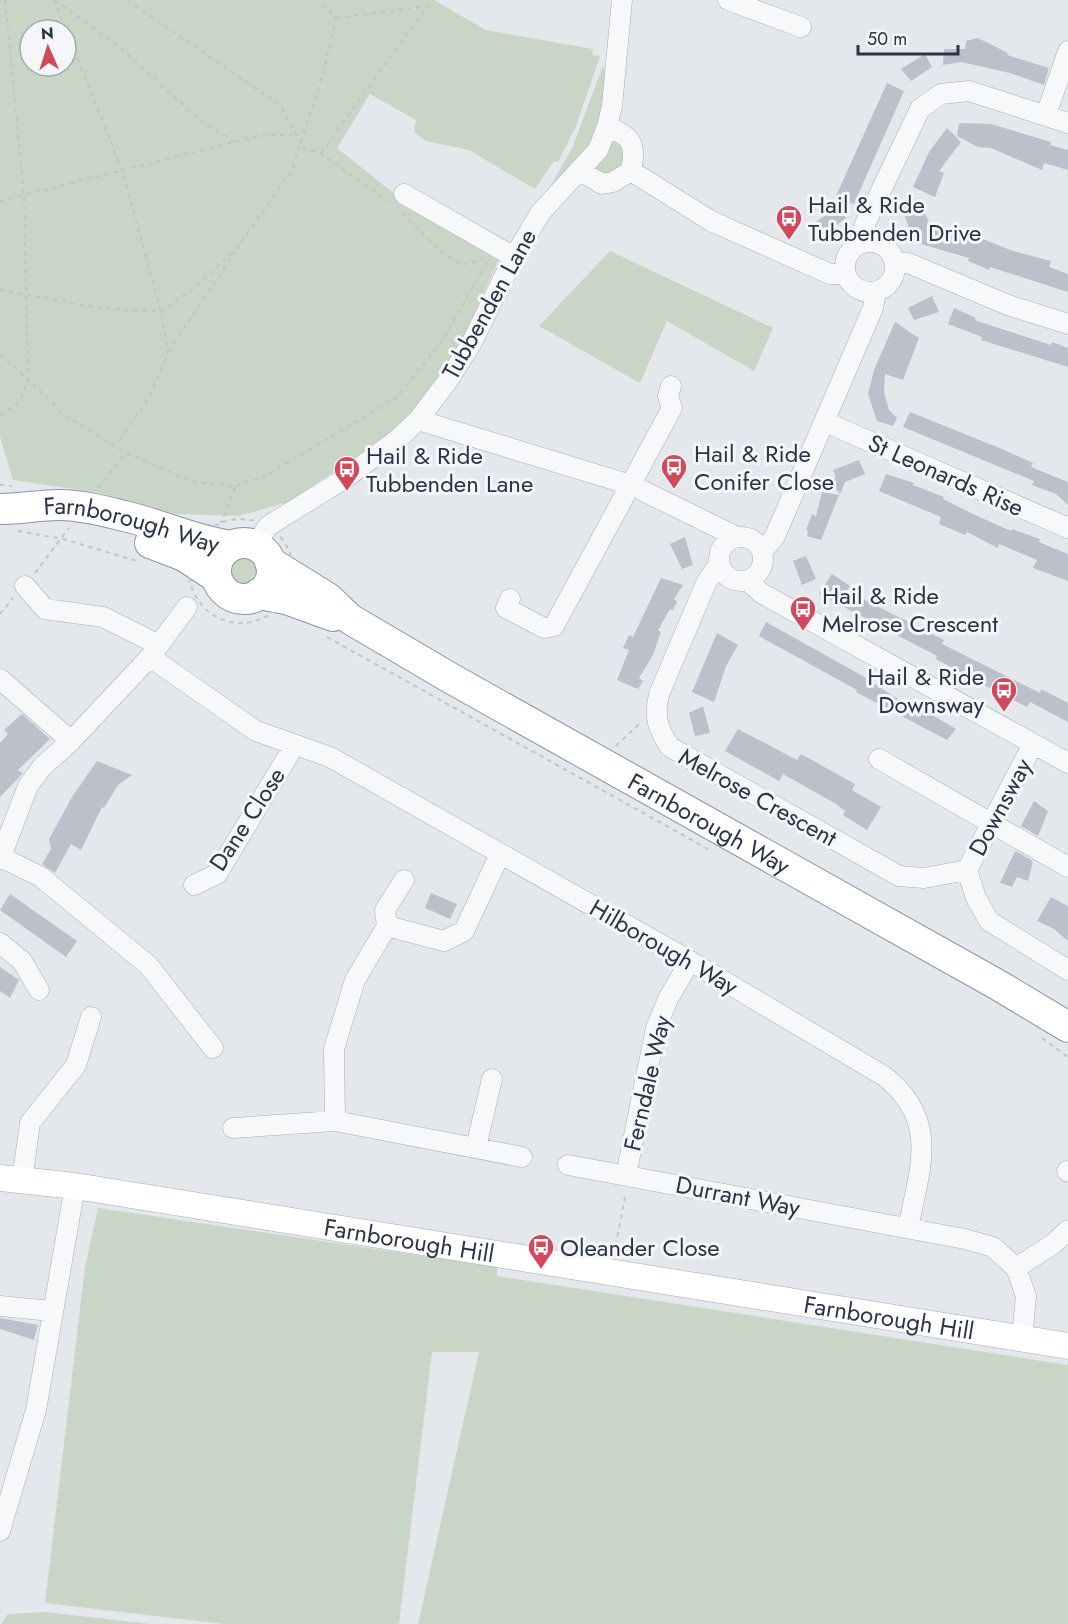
<svg xmlns="http://www.w3.org/2000/svg" width="1068" height="1624" font-family="Jost,sans-serif">
  <rect width="100%" height="100%" fill="#e4e7ec"/>
  <!-- green -->
  <path fill="#c9d6c5" fill-rule="evenodd" d="M0,0h434l52,30 107,19 -1,6 8,1 -24,70 -18,36 -4,-1 -19,28 -66,-39 -43,-9 -12,-9 2,-12 -46,-26 -33,54 59,47 103,65 -55,119 -45,49 -111,74 -49,14 -63,-2 -76,-21 -87,-13 -13,-43zM30,30h36v36h-36z
    M603,66c11,25 -5,66 -20,88 -11,17 -27,31 -40,46l30,-54z
    M614,140l12,12 -8,20 -11,6 -10,-6 -1,-6z
    M610,251l163,77 -19,43 -87,-50 -27,62 -101,-57z
    M225 570a19 19 0 1 1 38 0a19 19 0 1 1-38 0Z
    M98,1208l399,59v9l571,89v259h-650l61,-272h-47l-33,272h-175l-179,-21 40,-336z
    M45,1612l106,12h-150l7,-10z"/>
  <!-- building -->
  <path fill="#bbc0ca" d="M978,38l30,15 -1,2 42,13 -5,17 -34,-12 -49,-11 -18,3 1,-16h21l1,-8z
    M925,54l7,13 -21,14 -10,-12z
    M887,83l17,8 -50,113 -18,-8z
    M959,123l32,1 60,18 -1,3 18,5v20l-24,-7 -2,7 -51,-22 -13,-1 -21,-11z
    M947,128l14,14 -22,29 5,2 -9,24 -22,-10 16,-35z
    M919,198l12,30 47,13 2,-3 33,13 38,10 -2,6 19,7v18l-78,-25 -1,3 -21,-9 1,-3 -55,-16 -13,-37z
    M840,206l6,12 -25,18 -10,-11z
    M932,296l7,16 -25,8 -6,-12z
    M954,308l22,10 -2,2 77,25 1,-3 16,6v19l-87,-27 1,-3 -34,-13z
    M895,322l24,16 -16,42 -18,-6 -1,18 5,18 8,8 -4,8 -16,-5 -9,-27 6,-24z
    M910,412l92,37 31,14 -2,4 37,15v23l-12,-11 -24,-9 2,-4 -131,-54z
    M859,460l6,14 -20,8 -5,12 -10,-14 6,-3 -3,-7z
    M886,474l28,9 -1,2 31,12 -1,2 32,16 36,16 1,-2 28,10 -1,3 29,12v27l-35,-13 4,-8 -38,-16 -1,4 -31,-16 -2,3 -26,-11 2,-7 -62,-26z
    M822,492l17,3 -18,45 -14,-4 1,-5 -2,-1 6,-16 4,2z
    M685,537l8,28 -11,4 -12,-25z
    M806,556l10,23 -14,6 -9,-24z
    M832,574l18,12 -3,5 97,49 -2,4 98,49 1,-4 27,14v19l-38,-20 -3,5 -49,-25 -42,-23 1,-3 -118,-62z
    M661,578l22,7 -9,14 3,3 -4,8 -3,-1 -12,21 3,2 -8,23 -14,23 4,3 -5,8 -21,-9 12,-30 -6,-2 6,-13 4,2z
    M766,622l95,53 49,32 2,-4 44,26 -9,11 -91,-48 1,-2 -98,-54z
    M717,633l21,12 -12,21 -12,36 -22,-10z
    M703,706l7,27 -15,3 -6,-23z
    M22,714l28,25 -32,31 5,3 -23,24v-54l8,-9 -4,-4z
    M738,729l59,31 4,-6 54,30 -3,6 29,17 -14,23 -24,-15 2,-4 -9,-7 -53,-30 -4,7 -54,-30z
    M97,761l35,14 -14,10 -14,23 -2,-1 -21,43 -10,-6 -16,29 -13,-9 9,-15 -2,-10 23,-42z
    M1034,801l14,10 -10,25 -17,-10z
    M1015,851l18,10 -5,20 -11,-4 -5,10 -12,-4z
    M431,893l26,11 -7,15 -25,-11z
    M10,894l67,47 -11,16 -66,-47z
    M1051,897l17,9v35l-14,-12 -17,-8z
    M0,967l19,13 -9,18 -10,-7z
    M0,1318l38,7 -4,15 -34,-11z"/>
  <g fill="none" stroke-linecap="round" stroke-linejoin="round">
    <!-- minor casing -->
    <g stroke="#a9aeb7" stroke-width="21">
      <path id="minor" d="M728,0l73,27
        M1046,115l22,-64
        M579,170l23,14 11,-2 18,-11c5,-26 2,-35 -24,-44
        M631,171l80,50 119,53h15
        M404,194l110,63
        M845 267a25 25 0 1 1 50 0a25 25 0 1 1-50 0Z
        M861,243l4,-19 55,-115 21,-15 28,-3 99,32
        M896,263h12l100,42 60,19
        M418,420l213,65 106,52
        M825,422l243,106
        M719 559a22 22 0 1 1 44 0a22 22 0 1 1-44 0Z
        M256,545l12,-19 76,-47 54,-40 20,-19 29,-38 24,-38 43,-87 27,-45 57,-62 9,-23 5,-21 10,-106
        M763,551l12,-15 98,-228 3,-16
        M719,564l-12,17 -48,113c-5,22 -2,34 11,53l229,129 25,2 43,-8
        M748,581l13,12 307,170
        M25,586l20,23 58,8 56,28
        M510,599l-4,9 38,20 10,-2 118,-218 -4,-12 3,-10
        M150,657l106,74 74,26 360,204 194,115c56,44 36,92 24,152
        M0,679l71,62
        M879,759l189,108
        M1,857l40,20 107,88 65,83
        M0,859l28,-73 14,-19 29,-26 79,-84 37,-50
        M967,870l9,28 13,23 79,49
        M967,870l66,-126
        M194,885l23,-11 77,-128
        M387,926l-2,-16 19,-30
        M0,943l22,18 17,29
        M335,1121l-1,-72 21,-69 32,-54 57,15 20,-10 36,-77
        M233,1128l102,-7 187,36
        M476,1147l16,-68
        M568,1165l397,74 28,8 23,21
        M1067,1171l1,1
        M626,1175l30,-147 12,-29 22,-38
        M22,1180l8,-57 46,-58 15,-48
        M0,1306l52,5
        M1022,1338l4,-42 -10,-28 37,-24 15,-14
        M0,1531l36,-121 39,-224"/>
    </g>
    <!-- major casing -->
    <g stroke="#a3abb8" stroke-width="27">
      <g id="major">
        <path id="s1" d="M0,1178l75,8 993,160"/>
      </g>
    </g>
    <!-- highway casing -->
    <g stroke="#8b94a3" stroke-width="32">
      <g id="highway">
        <path id="s2" d="M0,509c20,0 40,-4 60,-4 21,0 44,6 64,11 36,8 70,25 107,30"/>
        <path d="M150,543l34,13 32,21"/>
        <circle cx="244" cy="571" r="28"/>
        <path id="s3" d="M270,562l58,36 22,21 102,60 546,306 70,42"/>
        <path d="M258,594l28,5 47,17"/>
      </g>
    </g>
    <!-- path -->
    <path stroke="#c2c5cb" stroke-width="2" stroke-dasharray="4.5 4.5" stroke-linecap="butt" d="M5,0l19,193 4,186 35,35 63,39 68,29 42,4 -15,37
      M54,0l68,170 39,142 7,41 -19,45 -32,46
      M55,0c23,17 48,33 70,52 36,30 68,70 111,89
      M127,0l154,106 23,43 16,4 68,48
      M336,18l92,-12
      M321,153l111,-153
      M0,201l258,-65 39,-2
      M402,213l38,38 21,14 22,-6
      M0,290l99,18 62,4 37,-27 40,-38 54,-77 32,-100 12,-52 -17,-18
      M168,352l67,-100
      M0,354l28,25 -7,21 -21,16
      M0,485l12,1
      M236,486l29,-10 131,-78 45,-55 46,-81
      M98,488l28,-35
      M189 571a52 52 0 1 1 104 0a52 52 0 1 1-104 0Z
      M18,531l45,8 74,22
      M35,573l34,-45
      M0,614l13,-16
      M327,637l381,212
      M616,746l24,-23
      M1042,1038l26,19
      M614,1254l12,-62"/>
    <!-- minor -->
    <use href="#minor" stroke="#f7f8fa" stroke-width="20"/>
    <!-- major -->
    <use href="#major" stroke="#fff" stroke-width="26"/>
    <!-- highway -->
    <use href="#highway" stroke="#fff" stroke-width="30"/>
  </g>
  <!-- icons -->
  <defs>
    <g id="bus-pin" transform="scale(1.35)"><path d="M0 17L-7.5 6A9.5 9.5 0 1 1 7.5 6Z" fill="#d1495b" stroke="#f4f6f9"/><path d="M-5-6H5V4H4V6H2V4H-2V6H-4V4H-5ZM-3.5-4V0h7V-4ZM-3.5 1.2v1.5H-2V1.2ZM2 1.2v1.5H3.5V1.2Z" fill="#fff"/></g>
  </defs>
  <g fill-rule="evenodd">
    <use href="#bus-pin" x="789" y="218"/>
    <use href="#bus-pin" x="674" y="467"/>
    <use href="#bus-pin" x="347" y="469"/>
    <use href="#bus-pin" x="803" y="609"/>
    <use href="#bus-pin" x="1004" y="690"/>
    <use href="#bus-pin" x="541" y="1247"/>
  </g>
  <g text-anchor="middle" dominant-baseline="central" stroke-width="6" stroke-linejoin="round" paint-order="stroke">
    <!-- poi labels -->
    <g font-size="24" fill="#2b3445" stroke="#f4f6f9" text-anchor="start">
      <text x="808" y="204">Hail &amp; Ride<tspan x="808" dy="28">Tubbenden Drive</tspan></text>
      <text x="694" y="453">Hail &amp; Ride<tspan x="694" dy="28">Conifer Close</tspan></text>
      <text x="366" y="455">Hail &amp; Ride<tspan x="366" dy="28">Tubbenden Lane</tspan></text>
      <text x="822" y="595">Hail &amp; Ride<tspan x="822" dy="28">Melrose Crescent</tspan></text>
      <text x="984" y="676" text-anchor="end">Hail &amp; Ride<tspan x="984" dy="28">Downsway</tspan></text>
      <text x="560" y="1247">Oleander Close</text>
    </g>
    <!-- street labels -->
    <g font-size="24" fill="#2b3445" stroke="#f4f6f9">
      <text transform="translate(489 304) rotate(-61)">Tubbenden Lane</text>
      <text transform="translate(946 475) rotate(24)">St Leonards Rise</text>
      <text stroke="none"><textPath href="#s2" startOffset="134">Farnborough Way</textPath></text>
      <text transform="translate(758 797) rotate(29)">Melrose Crescent</text>
      <text transform="translate(1000 807) rotate(-62)">Downsway</text>
      <text transform="translate(247 819) rotate(-57)">Dane Close</text>
      <text stroke="none"><textPath href="#s3" startOffset="512">Farnborough Way</textPath></text>
      <text transform="translate(664 947) rotate(30)">Hilborough Way</text>
      <text transform="translate(647 1083) rotate(-77)">Ferndale Way</text>
      <text transform="translate(738 1196) rotate(11)">Durrant Way</text>
      <text stroke="none"><textPath href="#s1" startOffset="414">Farnborough Hill</textPath></text>
      <text stroke="none"><textPath href="#s1" startOffset="900">Farnborough Hill</textPath></text>
    </g>
  </g>
  <!-- north arrow -->
  <g transform="translate(48 48) rotate(357)"><circle r="28" fill="#f4f6f9" stroke="#a4a8b1" stroke-width="1.5"/>
  <path d="M0-4.5L10 22L0 15L-10 22Z" fill="#d1495b"/>
  <text y="-9" font-size="16" font-weight="bold" text-anchor="middle" fill="#2b3445">N</text>
  </g>
  <!-- scale -->
  <path d="M858 45v9h100v-9" fill="none" stroke="#2b3445" stroke-width="3"/>
  <text x="867" y="45" font-size="18" fill="#2b3445" stroke="#f4f6f9" stroke-width="4.5" paint-order="stroke">50 m</text>
</svg>
